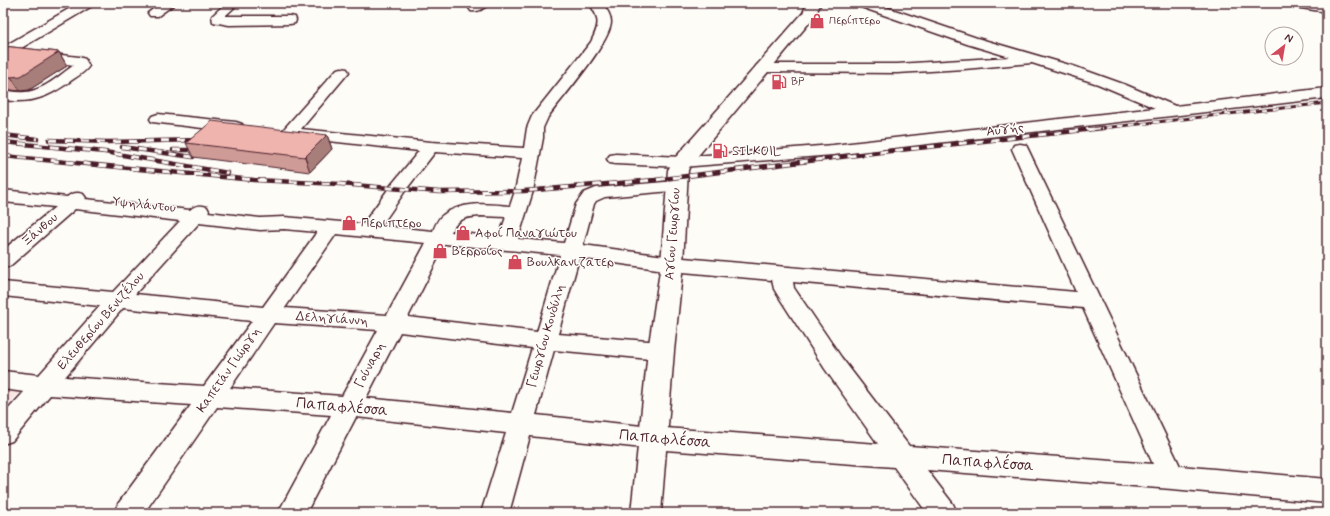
<svg xmlns="http://www.w3.org/2000/svg" width="1330" height="516" font-family="Mynerve,sans-serif">
  <rect width="100%" height="100%" fill="#fdfcf7"/>
  <filter id="ink" filterUnits="userSpaceOnUse"><feTurbulence type="fractalNoise" baseFrequency=".025" numOctaves="2"/><feDisplacementMap in="SourceGraphic" scale="8" xChannelSelector="R" yChannelSelector="G"/><feConvolveMatrix kernelMatrix="1 2 1 2 8 2 1 2 1" color-interpolation-filters="sRGB"/></filter>
  <g filter="url(#ink)">
    <!-- built -->
    <path fill="#f9e6e1" d="M3,390l17,2 -17,19z"/>
    <g fill="none" stroke-linecap="round" stroke-linejoin="round">
      <!-- minor casing -->
      <g stroke="#4a1f2b" stroke-width="3">
        <path id="minor" d="M79,3h15l-2,3 -84,50 -5,1v-10z
          M161,3h15l-18,13h-8l-2,-3z
          M226,3h13l-14,13h65l5,1 1,3 -1,3 -5,1 -61,1 -16,-3 -1,-6z
          M474,3h15c-4,6 -11,9 -18,8l-2,-3z
          M589,3h13c4,5 9,12 9,19 0,20 -50,77 -63,95l-5,11v10l-10,53 -15,48 46,4 12,-39 8,-11 12,-5 80,-7 6,1 3,4 -3,4 -77,7 -9,4 -2,3 -11,41 89,12 404,35 -64,-143 2,-4 6,-1 6,1 154,321 147,13v24l-155,-14 -245,-19 26,34 4,9h-30l-33,-46 -242,-18 -122,-13 -21,77h-28l25,-80 -150,-16 -50,96h-28l53,-98 -114,-8 -73,106h-30l4,-9 73,-99 -141,-10 -38,46 -9,3v-29l21,-23 -21,-3v-18l36,4 61,-69 -97,-10v-14l110,10 67,-71 -105,-12 -65,57 -7,2v-18l52,-43 -52,-5v-12l64,7c5,-4 10,-5 16,-3l3,4 -1,1 105,11c5,-5 10,-5 17,-3l2,4 -1,1 52,6 24,-1 79,7 29,-40 27,-33 -136,-15 -2,-3 2,-3 54,-61 5,-1 5,1 2,3 -48,57 130,13 93,6 3,-20 5,-12 59,-74c9,-18 9,-23 -2,-39zM435,152l87,6 -7,33 -5,15c-21,-2 -49,-5 -67,9 -5,3 -8,11 -10,16l-52,-5 24,-35zM481,216l25,1 -7,20 -48,-5c7,-14 15,-15 30,-16zM199,223l61,7 24,-1 33,3 -54,75 -128,-13zM336,234l90,9 -39,72 -102,-7zM445,244l115,11 -23,77 -129,-15zM579,258l93,13 100,9 2,9 3,5 48,75 53,75 -226,-17 -116,-12 18,-65 107,10 8,-3 3,-6 -3,-6 -8,-3 -103,-8zM793,282l290,26 70,156 -244,-18 -68,-89 -47,-69zM123,308l129,13 -48,65 -139,-9zM274,323l104,7 -36,66 -112,-8zM400,332l132,16 -20,65 -146,-15z
          M856,3h18l103,35 96,28 53,19 49,21 152,-18v10l-494,57 -151,12 -66,-3 -6,-1 -3,-4 3,-4 6,-1 66,3 151,-12 322,-37 -57,-24 -66,-21 -68,6 -67,4 -135,-1 -5,-1 -2,-3 2,-3 5,-1h135l113,-7 -43,-13 -109,-38z
          M1288,3l39,1v8l-33,-5 -4,-1z
          M35,52l44,5 6,2 4,7c-4,6 -11,10 -17,14 -23,17 -40,24 -69,20v-10c7,1 15,3 22,2 18,-1 35,-17 49,-27l-44,-6 -2,-3 2,-3z
          M158,114l78,8 6,2 2,3 -2,3 -6,2 -84,-10 -2,-3 2,-3z"/>
      </g>
      <!-- major casing -->
      <g stroke="#4a1f2b" stroke-width="3">
        <path id="major" d="M807,3h14l-7,14 -123,147 -3,6 -5,94 -9,87 -13,162h-30l17,-162 13,-87 7,-94 7,-12 128,-145z"/>
      </g>
      <!-- minor -->
      <use href="#minor" fill="#fdfcf7" fill-rule="evenodd"/>
      <!-- major -->
      <use href="#major" fill="#fdfcf7" fill-rule="evenodd"/>
      <!-- rail-far1 casing -->
      <g stroke="#4a1f2b" stroke-width="3">
        <path id="rail-far1" d="M1094,129l233,-26"/>
      </g>
      <!-- rail casing -->
      <g stroke="#4a1f2b" stroke-width="4.5">
        <path id="rail" d="M3,135l34,4
          M49,140l59,2 93,-2
          M3,142l102,10 123,21
          M122,147l71,10
          M173,150h25
          M3,156l251,24 86,4 100,8 84,-1 131,-11 226,-28 222,-24"/>
      </g>
      <!-- rail-far1 -->
      <use href="#rail-far1" stroke="#fdfcf7" stroke-width="2" stroke-dasharray="6" stroke-linecap="butt"/>
      <!-- rail -->
      <use href="#rail" stroke="#fdfcf7" stroke-width="3" stroke-dasharray="8" stroke-linecap="butt"/>
    </g>
    <!-- wall -->
    <path fill="#ce9b96" stroke="#4a1f2b" d="M3,46l56,6 8,14 -38,24 -9,1 -17,-2z
      M327,135l5,14 -22,23 -117,-15 -7,-14z"/>
    <!-- shaded-wall -->
    <path fill="#a77e7a" stroke="#4a1f2b" d="M59,52l8,14 -38,24 -9,1 -9,-14z
      M327,135l5,14 -22,23 -5,-15z"/>
    <!-- building -->
    <path fill="#efb4ae" stroke="#4a1f2b" d="M3,46l56,6 -38,24 -10,1 -8,-1z
      M212,121l115,14 -22,22 -119,-14z"/>
  </g>
  <!-- icons -->
  <defs>
    <g id="shop-bare" transform="scale(1.2)"><path d="M-5-2.5h2.3a2.7 3.5 0 0 1 5.4 0H5L5.5 6h-11ZM-1.5-2.5h3a1.5 2.3 0 0 0-3 0Z" fill="#d1495b" stroke="#fdfcf7" stroke-width="2.5" paint-order="stroke"/></g>
    <g id="fuel-bare" transform="scale(1.2)"><path d="M-5.5-6h7V0h2V4h1.3V-2.5L3-4.5l.8-.8L6-3V5H2.5V1h-1V6h-7ZM-4.2-4.7v3.2H.2V-4.7Z" fill="#d1495b" stroke="#fdfcf7" stroke-width="2.5" paint-order="stroke"/></g>
  </defs>
  <g fill-rule="evenodd">
    <use href="#shop-bare" x="817" y="21"/>
    <use href="#fuel-bare" x="779" y="82"/>
    <use href="#fuel-bare" x="720" y="151"/>
    <use href="#shop-bare" x="349" y="223"/>
    <use href="#shop-bare" x="463" y="233"/>
    <use href="#shop-bare" x="440" y="251"/>
    <use href="#shop-bare" x="515" y="262"/>
  </g>
  <g text-anchor="middle" dominant-baseline="central" stroke-width="3" stroke-linejoin="round" paint-order="stroke">
    <!-- far-poi labels -->
    <g font-size="11" fill="#4a1f2b" stroke="#fdfcf7" text-anchor="start">
      <text x="829" y="21">Περίπτερο</text>
      <text x="791" y="82">BP</text>
    </g>
    <!-- street labels -->
    <g font-size="13" fill="#4a1f2b" stroke="#fdfcf7">
      <text transform="translate(1005 130) rotate(-7)">Αυγής</text>
      <text transform="translate(144 205) rotate(6)">Υψηλάντου</text>
      <text transform="translate(40 230) rotate(-41)">Ξάνθου</text>
      <text transform="translate(673 234) rotate(-86)">Αγίου Γεωργίου</text>
      <text transform="translate(332 319) rotate(4)">Δεληγιάννη</text>
      <text transform="translate(101 321) rotate(-49)">Ελευθερίου Βενιζέλου</text>
      <text transform="translate(546 336) rotate(-74)">Γεωργίου Κονδύλη</text>
      <text transform="translate(370 365) rotate(-62)">Γούναρη</text>
      <text transform="translate(229 370) rotate(-55)">Καπετάν Γιώργη</text>
    </g>
    <!-- poi labels -->
    <g font-size="13" fill="#4a1f2b" stroke="#fdfcf7" text-anchor="start">
      <text x="732" y="151">SILKOIL</text>
      <text x="361" y="223">Περιπτερο</text>
      <text x="475" y="233">Αφοί Παναγιώτου</text>
      <text x="452" y="251">Βερροίος</text>
      <text x="527" y="262">Βουλκανιζατερ</text>
    </g>
    <!-- near-street labels -->
    <g font-size="16" fill="#4a1f2b" stroke="#fdfcf7">
      <text transform="translate(342 407) rotate(5)">Παπαφλέσσα</text>
      <text transform="translate(665 439) rotate(5)">Παπαφλέσσα</text>
      <text transform="translate(988 463) rotate(4)">Παπαφλέσσα</text>
    </g>
  </g>
  <!-- margin -->
  <rect width="1330" height="516" fill="none" stroke="#fdfcf7" stroke-width="16"/>
  <rect x="8" y="8" width="1314" height="500" fill="none" stroke="#4a1f2b" stroke-width="1.5" filter="url(#ink)"/>
  <!-- north arrow -->
  <g transform="translate(1284 46) rotate(31)"><circle r="19" fill="#fdfcf7" stroke="#b5a4a5"/>
  <path d="M0-3L7 15L0 10L-7 15Z" fill="#d1495b"/>
  <text y="-6" font-size="11" font-weight="bold" text-anchor="middle" fill="#4a1f2b">N</text>
  </g>
</svg>
